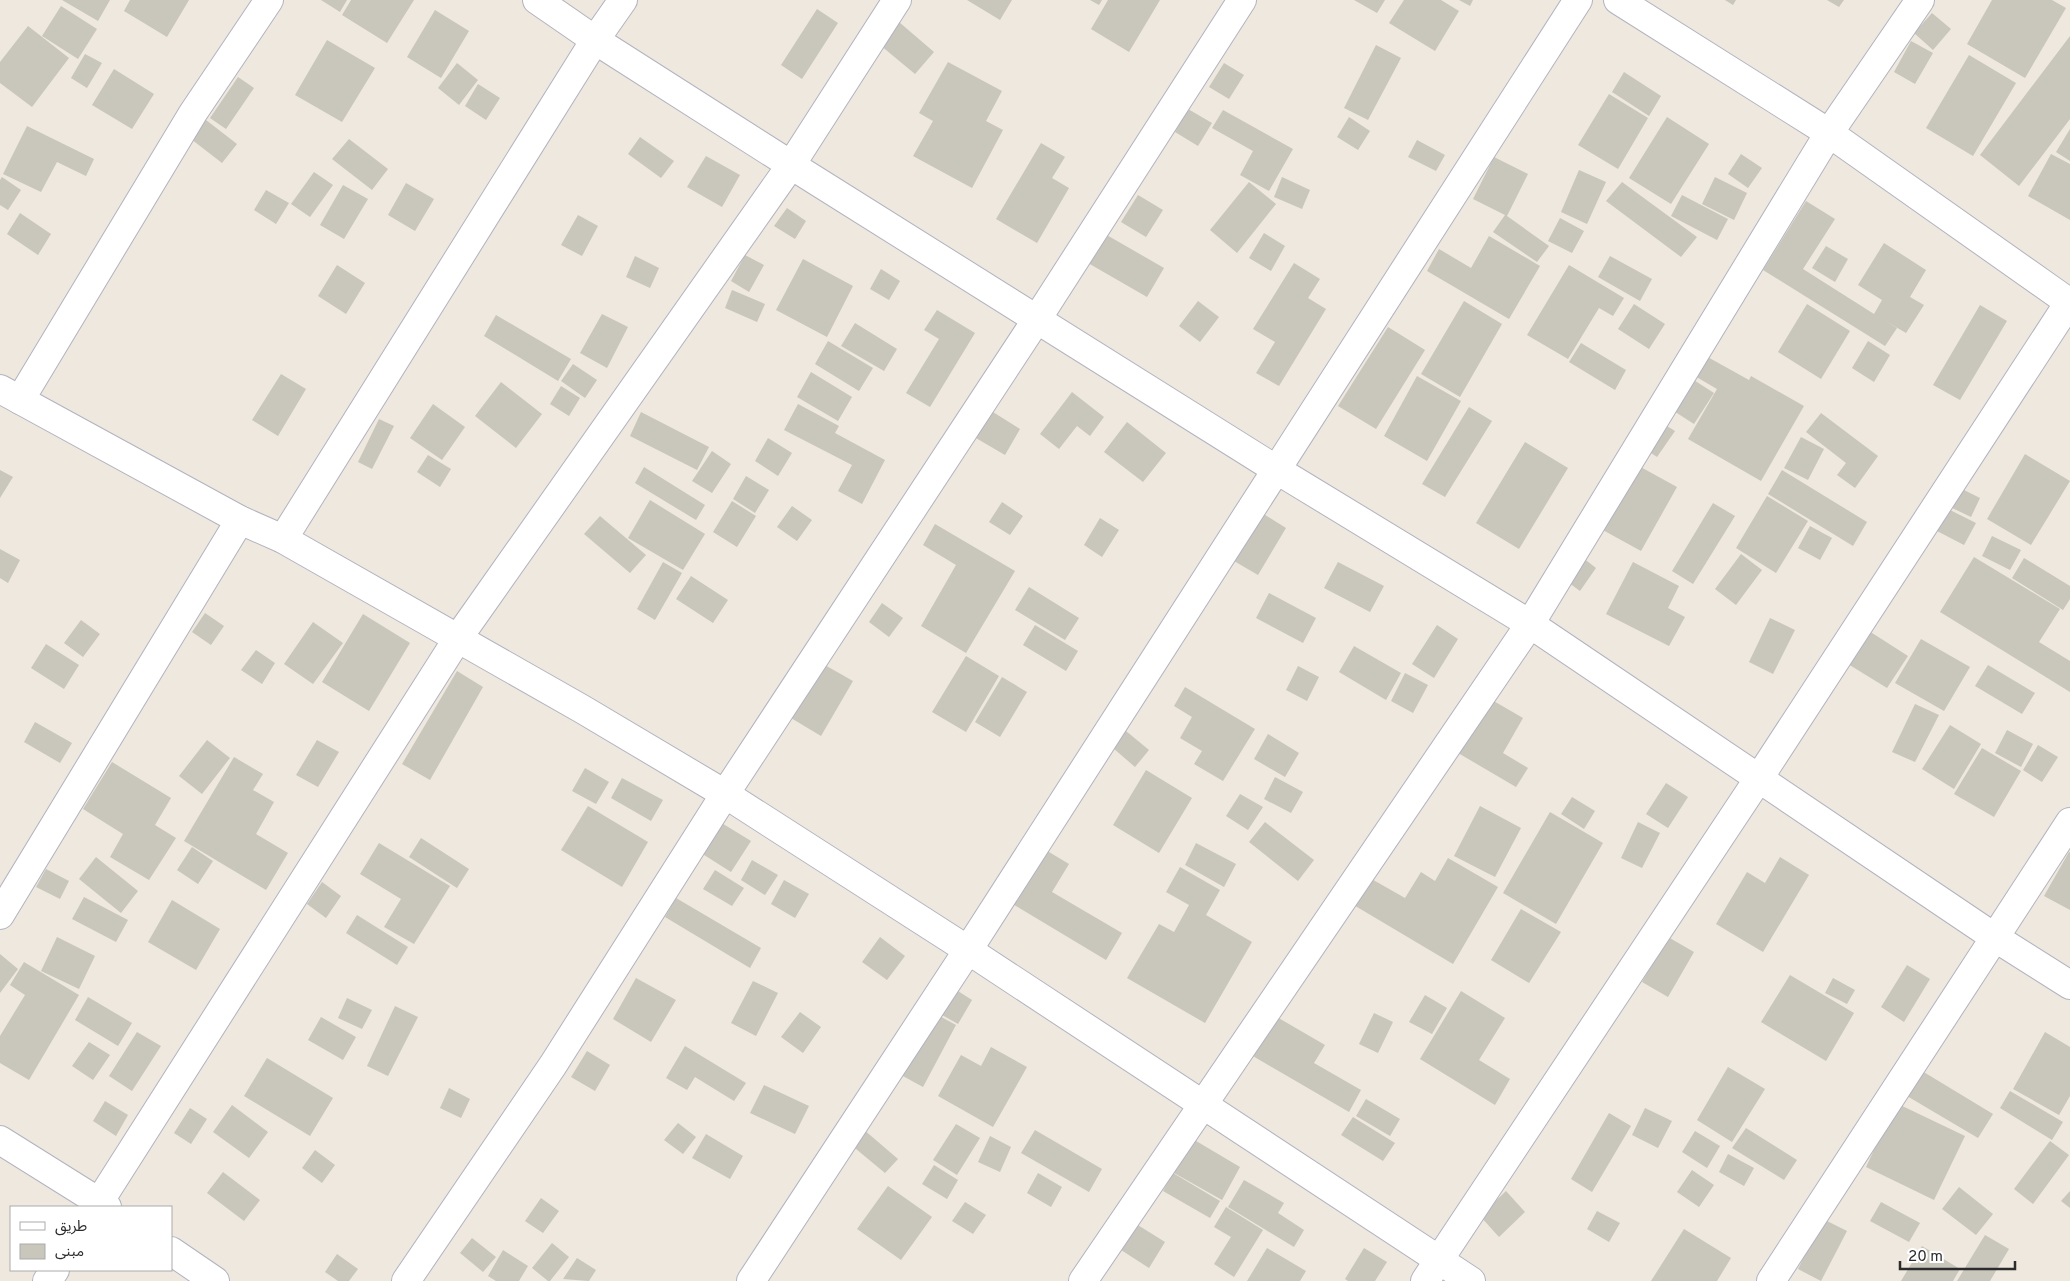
<svg xmlns="http://www.w3.org/2000/svg" width="2070" height="1281" font-family="Overpass,'Noto Sans Arabic',sans-serif">
  <rect width="100%" height="100%" fill="#eee8de"/>
  <!-- building -->
  <path fill="#c9c6bc" d="M62,0h48l-12,21z
    M130,0h59l-22,37 -43,-26z
    M321,0h26l-7,12z
    M351,0h63l-27,43 -45,-28z
    M967,0h45l-12,20z
    M1090,0h12l-3,5z
    M1108,0h52l-31,52 -38,-23z
    M1354,0h31l-8,13z
    M1404,0h37l18,11 -24,40 -46,-28z
    M1459,0h14l-3,6z
    M1725,0h11l-3,5z
    M1827,0h17l-5,7z
    M1992,0h60l14,8 -41,70 -58,-34z
    M61,6l36,23 -19,30 -36,-23z
    M817,9l21,14 -36,56 -21,-14z
    M435,10l34,21 -28,47 -34,-21z
    M1932,13l19,16 -18,21 -19,-17z
    M899,22l35,30 -19,22 -35,-29z
    M28,26l41,32 -37,49 -32,-24v-21z
    M2070,36v83l-51,67 -39,-31z
    M327,40l48,28 -33,54 -47,-27z
    M1911,41l22,12 -18,31 -21,-12z
    M1376,45l25,13 -33,62 -24,-12z
    M85,54l17,9 -15,25 -16,-10z
    M1969,55l47,28 -43,73 -47,-28z
    M948,62l54,29 -16,30 17,9 -31,58 -59,-32 20,-35 -14,-8z
    M457,63l21,17 -19,25 -21,-17z
    M1224,63l20,12 -15,24 -20,-12z
    M114,69l40,25 -22,35 -40,-24z
    M1624,72l37,24 -12,20 -37,-24z
    M238,77l16,11 -28,41 -16,-11z
    M478,84l22,14 -14,22 -21,-14z
    M1609,94l39,24 -30,51 -40,-24z
    M1188,109l24,14 -14,23 -23,-14z
    M1223,110l70,39 -24,42 -29,-16 13,-24 -41,-23z
    M1349,117l21,14 -12,19 -21,-13z
    M1667,117l42,27 -38,60 -42,-26z
    M206,120l31,24 -15,19 -31,-24z
    M27,126l67,33 -8,17 -29,-14 -16,30 -38,-18z
    M2070,129v32l-14,-9z
    M640,137l34,24 -13,17 -33,-24z
    M349,139l39,30 -16,21 -40,-31z
    M1417,140l28,15 -9,16 -28,-14z
    M1041,143l24,14 -13,21 17,10 -32,55 -41,-24z
    M1741,154l21,14 -14,20 -20,-14z
    M2051,154l19,10v56l-42,-24z
    M706,156l34,19 -18,32 -35,-20z
    M1494,157l34,17 -21,42 42,30 -12,16 -44,-30 12,-17 -32,-16z
    M1579,170l27,12 -19,42 -26,-12z
    M314,172l19,13 -23,32 -19,-13z
    M2,177l19,13 -13,20 -8,-5v-25z
    M1282,177l28,13 -8,19 -28,-12z
    M1715,177l32,16 -13,27 -32,-16z
    M1249,182l27,22 -39,49 -27,-23z
    M1622,182l75,55 -16,20 -75,-56z
    M406,183l28,16 -19,32 -27,-16z
    M343,185l25,14 -24,40 -24,-14z
    M266,190l23,13 -13,21 -22,-14z
    M1138,195l25,15 -17,27 -25,-15z
    M1682,195l46,24 -11,21 -46,-24z
    M1806,201l29,18 -32,50 71,45 8,-14 -24,-15 26,-42 42,27 -16,27 14,8 -18,28 -22,-13 13,8 -12,18 -122,-76z
    M787,208l19,13 -11,18 -21,-13z
    M20,213l31,21 -13,21 -31,-21z
    M578,215l20,11 -16,30 -21,-11z
    M1560,218l24,13 -12,22 -24,-12z
    M1264,233l21,13 -14,25 -22,-13z
    M1105,234l59,34 -17,29 -59,-34z
    M1489,236l51,30 -31,53 -82,-48 12,-22 32,19z
    M1826,246l22,13 -13,23 -23,-14z
    M745,255l19,10 -15,27 -18,-11z
    M635,256l24,12 -9,20 -24,-11z
    M1610,256l42,23 -12,22 -42,-24z
    M803,259l50,27 -26,51 -51,-27z
    M1294,263l26,16 -12,19 18,11 -47,77 -23,-13 19,-31 -22,-13z
    M337,265l28,18 -19,31 -28,-18z
    M1569,265l55,33 -11,18 -14,-8 -31,51 -41,-24z
    M881,269l19,12 -11,19 -19,-11z
    M732,290l33,14 -8,18 -32,-14z
    M1198,301l21,16 -19,25 -21,-16z
    M1464,301l38,23 -42,73 -39,-23z
    M1634,304l31,20 -16,25 -31,-20z
    M1807,304l43,27 -29,48 -43,-27z
    M1980,305l27,16 -47,79 -27,-15z
    M937,310l38,23 -45,74 -24,-14 33,-54 -15,-9z
    M602,314l26,13 -21,41 -27,-15z
    M496,315l75,44 -13,22 -74,-45z
    M855,323l42,26 -13,22 -43,-25z
    M1388,327l37,23 -49,79 -38,-23z
    M828,341l45,27 -14,23 -44,-27z
    M1868,341l22,14 -16,27 -22,-14z
    M1581,343l45,27 -11,20 -46,-28z
    M1704,355l45,25 2,-4 53,30 -43,75 -73,-42 29,-50 -24,-14z
    M573,364l24,16 -12,18 -24,-17z
    M811,372l41,25 -14,24 -41,-24z
    M281,374l25,15 -28,47 -26,-16z
    M1417,376l44,25 -34,60 -43,-25z
    M1689,377l25,16 -20,31 -25,-16z
    M501,382l41,32 -26,34 -41,-32z
    M561,386l19,12 -11,18 -19,-12z
    M1072,392l32,25 -14,19 -13,-10 -18,23 -19,-15z
    M433,404l32,23 -23,33 -32,-22z
    M798,404l41,22 -4,7 50,27 -23,44 -24,-13 14,-26 -68,-35z
    M985,407l35,22 -15,26 -36,-21z
    M1469,407l23,14 -47,76 -23,-13z
    M641,412l68,35 -12,23 -67,-34z
    M1821,413l57,43 -23,32 -18,-13 9,-12 -40,-31z
    M379,419l15,7 -22,43 -14,-7z
    M1127,422l39,31 -23,29 -39,-30z
    M1662,423l13,8 -18,26 -12,-8z
    M1801,437l23,12 -16,31 -24,-12z
    M768,438l24,15 -14,23 -23,-15z
    M1525,442l43,26 -49,81 -43,-26z
    M712,451l19,13 -19,29 -20,-12z
    M2025,454l45,27 -39,64 -44,-26z
    M428,455l23,14 -11,18 -23,-15z
    M1637,465l40,22 -36,64 -40,-22z
    M644,467l61,38 -9,15 -61,-37z
    M0,470l13,7 -13,21z
    M1782,470l85,52 -14,24 -85,-52z
    M746,476l23,14 -14,23 -22,-14z
    M1956,486l24,12 -9,19 -25,-12z
    M1767,496l41,25 -32,52 -40,-25z
    M650,500l55,34 -22,36 -55,-32z
    M732,501l24,15 -19,31 -24,-15z
    M1002,502l21,14 -13,19 -21,-13z
    M1713,503l22,13 -42,68 -21,-13z
    M792,506l20,14 -15,21 -20,-14z
    M1946,508l30,15 -12,22 -29,-15z
    M1262,513l24,15 -28,47 -24,-14z
    M600,516l46,39 -16,18 -46,-39z
    M1100,518l19,12 -17,27 -18,-12z
    M935,524l80,47 -49,82 -45,-27 35,-61 -33,-20z
    M1810,526l22,12 -12,22 -22,-12z
    M1992,536l29,14 -11,20 -28,-14z
    M0,549l20,11 -12,23 -8,-5z
    M1578,554l18,14 -16,23 -19,-14z
    M1741,554l21,16 -26,35 -21,-16z
    M1974,557l86,52 -21,33 31,19v31l-130,-80z
    M2024,558l46,28v13l-7,11 -51,-32z
    M663,562l19,11 -27,47 -18,-11z
    M1338,562l46,24 -14,26 -46,-24z
    M1633,562l46,24 -11,22 17,9 -16,29 -63,-32z
    M691,576l37,24 -15,23 -37,-24z
    M1029,587l50,31 -14,22 -50,-30z
    M1269,593l47,25 -13,25 -47,-25z
    M882,603l21,15 -14,19 -20,-15z
    M205,613l19,13 -13,19 -19,-13z
    M363,614l47,29 -41,68 -47,-29z
    M1770,618l25,12 -22,44 -24,-12z
    M81,620l19,14 -17,23 -19,-14z
    M313,622l30,21 -30,41 -29,-20z
    M1035,625l43,26 -12,20 -43,-26z
    M1437,625l21,14 -24,39 -22,-14z
    M1869,631l39,25 -21,32 -39,-24z
    M1921,639l49,28 -26,44 -49,-28z
    M46,644l33,21 -15,24 -33,-21z
    M1354,646l47,27 -15,27 -47,-28z
    M256,650l19,13 -13,21 -21,-14z
    M966,656l33,20 -33,56 -34,-20z
    M823,664l30,17 -32,55 -30,-18z
    M1988,665l47,28 -13,21 -47,-28z
    M1298,666l21,11 -12,24 -21,-11z
    M457,671l26,16 -53,93 -28,-16z
    M1405,673l23,12 -15,28 -22,-12z
    M1002,677l25,15 -27,45 -25,-15z
    M1185,687l70,42 -32,52 -29,-17 8,-13 -22,-13 12,-21 -18,-11z
    M1485,696l38,22 -20,35 25,15 -12,19 -63,-37z
    M1915,704l24,11 -24,47 -23,-10z
    M35,722l37,21 -12,20 -36,-21z
    M1950,725l31,19 -27,45 -32,-20z
    M2007,730l26,14 -12,23 -26,-14z
    M1126,731l23,19 -14,17 -22,-19z
    M1268,734l31,19 -14,24 -31,-18z
    M207,740l23,18 -28,36 -23,-18z
    M317,740l22,12 -21,35 -22,-12z
    M2038,745l20,12 -16,25 -19,-12z
    M1982,748l39,23 -27,46 -40,-23z
    M234,757l29,17 -10,16 21,12 -18,32 32,19 -22,37 -82,-49z
    M112,762l59,36 -16,27 21,13 -27,42 -39,-23 13,-23 -40,-25z
    M585,768l24,14 -13,22 -24,-13z
    M1146,770l46,28 -33,55 -46,-28z
    M1275,777l28,15 -12,21 -27,-14z
    M622,778l41,22 -12,21 -40,-23z
    M1666,783l22,14 -20,31 -22,-14z
    M1240,794l23,13 -15,23 -22,-14z
    M1572,797l23,14 -11,18 -23,-15z
    M588,806l60,36 -26,45 -61,-37z
    M1480,806l41,22 -26,49 -41,-21z
    M1550,812l53,31 -47,81 -53,-31z
    M720,822l31,19 -20,31 -30,-19z
    M1265,822l49,38 -16,21 -49,-39z
    M1638,822l22,11 -18,35 -21,-10z
    M421,838l48,31 -12,19 -48,-31z
    M379,843l71,43 -36,58 -30,-17 17,-28 -41,-25z
    M1196,843l40,21 -12,23 -39,-22z
    M192,847l21,14 -15,23 -21,-14z
    M1044,849l25,15 -17,28 70,41 -16,27 -95,-57z
    M2069,852h1v58l-26,-14z
    M96,857l42,34 -17,22 -42,-34z
    M1780,857l29,18 -46,77 -47,-28 31,-52 18,11z
    M1448,858l50,29 -45,77 -101,-60 16,-27 37,21 16,-26 14,9z
    M752,860l26,15 -13,20 -24,-15z
    M1180,867l40,23 -14,25 46,27 -47,81 -78,-45 32,-54 15,8 15,-27 -23,-13z
    M46,869l23,12 -9,18 -24,-12z
    M715,870l29,18 -12,18 -29,-17z
    M784,880l25,14 -14,24 -24,-14z
    M322,882l19,14 -15,22 -19,-14z
    M84,897l44,23 -12,22 -44,-23z
    M676,898l85,50 -11,20 -85,-51z
    M172,900l48,29 -24,41 -48,-28z
    M1521,909l40,23 -32,51 -38,-23z
    M357,915l51,32 -11,18 -51,-32z
    M57,937l38,19 -16,33 -38,-18z
    M880,937l25,19 -18,24 -25,-18z
    M1668,937l26,15 -26,45 -26,-15z
    M0,954l18,15 -18,24z
    M24,962l55,33 -50,85 -29,-17v-27l25,-41 -15,-10z
    M1907,965l23,14 -26,43 -23,-15z
    M1790,975l64,38 -28,48 -65,-39z
    M636,978l40,22 -25,42 -38,-23z
    M1833,978l22,12 -8,14 -22,-11z
    M753,981l25,12 -22,43 -25,-13z
    M950,986l22,14 -14,24 -23,-13z
    M1461,991l44,27 -26,42 31,19 -15,26 -75,-46z
    M1425,995l22,13 -15,26 -23,-12z
    M88,997l44,26 -14,23 -43,-26z
    M347,998l25,12 -10,19 -24,-11z
    M395,1006l23,11 -30,59 -21,-10z
    M800,1012l21,15 -18,26 -22,-16z
    M934,1013l22,12 -33,62 -22,-12z
    M1270,1013l55,32 -11,18 47,27 -12,22 -103,-60z
    M1374,1013l19,9 -15,31 -19,-9z
    M321,1017l35,20 -13,23 -35,-20z
    M137,1032l24,14 -29,45 -23,-15z
    M2045,1032l25,15v49l-11,19 -46,-26z
    M89,1042l21,13 -17,25 -21,-14z
    M685,1046l61,37 -12,18 -39,-24 -8,13 -21,-12z
    M991,1047l36,20 -34,60 -55,-31 23,-41 20,11z
    M587,1051l23,14 -15,26 -24,-14z
    M267,1058l66,40 -23,38 -66,-40z
    M1728,1067l37,22 -33,53 -35,-22z
    M1922,1071l71,43 -15,24 -71,-42z
    M764,1085l45,21 -14,28 -45,-21z
    M449,1088l21,11 -9,19 -21,-10z
    M2010,1091l53,31 -11,18 -52,-32z
    M1366,1099l34,20 -10,17 -34,-20z
    M105,1101l23,14 -12,21 -23,-15z
    M1896,1103l69,33 -31,64 -68,-33z
    M232,1105l36,27 -19,26 -36,-26z
    M190,1108l17,11 -16,25 -17,-11z
    M1645,1108l27,13 -14,27 -26,-13z
    M1609,1113l22,13 -39,66 -21,-13z
    M1353,1117l42,26 -12,18 -42,-26z
    M678,1123l18,14 -13,17 -19,-14z
    M956,1124l24,14 -23,37 -24,-15z
    M1746,1128l51,32 -13,20 -52,-32z
    M863,1129l35,30 -13,14 -35,-29z
    M1035,1130l67,39 -13,23 -68,-39z
    M1695,1131l25,15 -13,22 -25,-16z
    M706,1134l37,22 -13,23 -38,-21z
    M1186,1135l54,32 -18,33 -55,-31z
    M990,1136l21,11 -11,25 -22,-10z
    M2050,1141l19,14 -36,49 -19,-15z
    M315,1150l20,15 -13,18 -20,-15z
    M1728,1154l26,14 -10,18 -25,-14z
    M934,1165l24,15 -11,19 -25,-15z
    M1692,1170l22,15 -15,22 -22,-15z
    M223,1172l37,28 -16,21 -37,-28z
    M1038,1173l24,14 -11,20 -24,-14z
    M1173,1173l47,28 -10,17 -47,-27z
    M1244,1180l40,23 -6,10 26,17 -10,17 -66,-40z
    M888,1186l44,31 -31,43 -44,-31z
    M1959,1187l34,27 -17,21 -34,-26z
    M1506,1191l19,21 -26,25 -19,-21z
    M2070,1191v17l-9,-7z
    M541,1198l18,13 -16,22 -18,-12z
    M965,1202l21,13 -13,19 -21,-13z
    M1881,1202l39,21 -11,19 -39,-21z
    M1226,1207l37,23 -29,47 -20,-13 17,-27 -17,-10z
    M1597,1211l23,12 -11,19 -22,-13z
    M1823,1219l24,12 -26,50 -23,-12z
    M1133,1222l32,20 -16,26 -31,-20z
    M1684,1229l47,29 -14,23h-66z
    M1985,1235l24,14 -19,32h-33z
    M472,1238l24,19 -13,15 -23,-19z
    M552,1243l17,14 -19,24h-2l-16,-13z
    M1922,1246l38,23 -7,12h-52z
    M1267,1248l39,23 -6,10h-53z
    M1364,1248l23,14 -12,19h-27l-3,-2z
    M503,1250l25,16 -9,15h-23l-8,-5z
    M337,1254l21,15 -9,12h-11l-13,-9z
    M577,1258l19,12 -7,11 -26,-2z"/>
  <g fill="none" stroke-linecap="round" stroke-linejoin="round">
    <!-- minor casing -->
    <g stroke="#b2b3c0" stroke-width="30">
      <path id="minor" d="M537,0l58,40 196,125 486,305 253,154 464,313 76,48
        M1618,0l211,133 241,170
        M20,400l173,-287 76,-113
        M283,539l312,-499 28,-40
        M0,915l240,-395
        M0,1140l107,67
        M96,1207l362,-569 333,-473 106,-165
        M171,1251l44,30
        M47,1281l8,-11
        M406,1281l147,-216 172,-271 312,-475 205,-319
        M751,1281l217,-331 610,-950
        M1083,1281l447,-657 299,-491 91,-133
        M1425,1281l334,-503 311,-477
        M1771,1281l299,-459"/>
    </g>
    <!-- tertiary casing -->
    <g stroke="#b2b3c0" stroke-width="30">
      <path id="tertiary" d="M0,389l240,131 43,19 299,170 143,85 243,156 503,331"/>
    </g>
    <!-- minor -->
    <use href="#minor" stroke="#fff" stroke-width="28"/>
    <!-- tertiary -->
    <use href="#tertiary" stroke="#fff" stroke-width="28"/>
  </g>
  <!-- legend -->
  <rect x="10" y="1206" width="162" height="65" fill="#ffffff" stroke="#ababab"/>
  <rect x="20" y="1222" width="25" height="8" fill="#ffffff" stroke="#ababab"/>
  <text x="55" y="1231" font-size="15" fill="#2c2c2c">طريق</text>
  <rect x="20" y="1244" width="25" height="15" fill="#c9c6bc" stroke="#ababab"/>
  <text x="55" y="1256" font-size="15" fill="#2c2c2c">مبنى</text>
  <!-- scale -->
  <path d="M1900 1261v8h115v-8" fill="none" stroke="#2c2c2c" stroke-width="2.5"/>
  <text x="1908" y="1261" font-size="15" fill="#2c2c2c" stroke="#ffffff" stroke-width="4" paint-order="stroke">20 m</text>
</svg>
